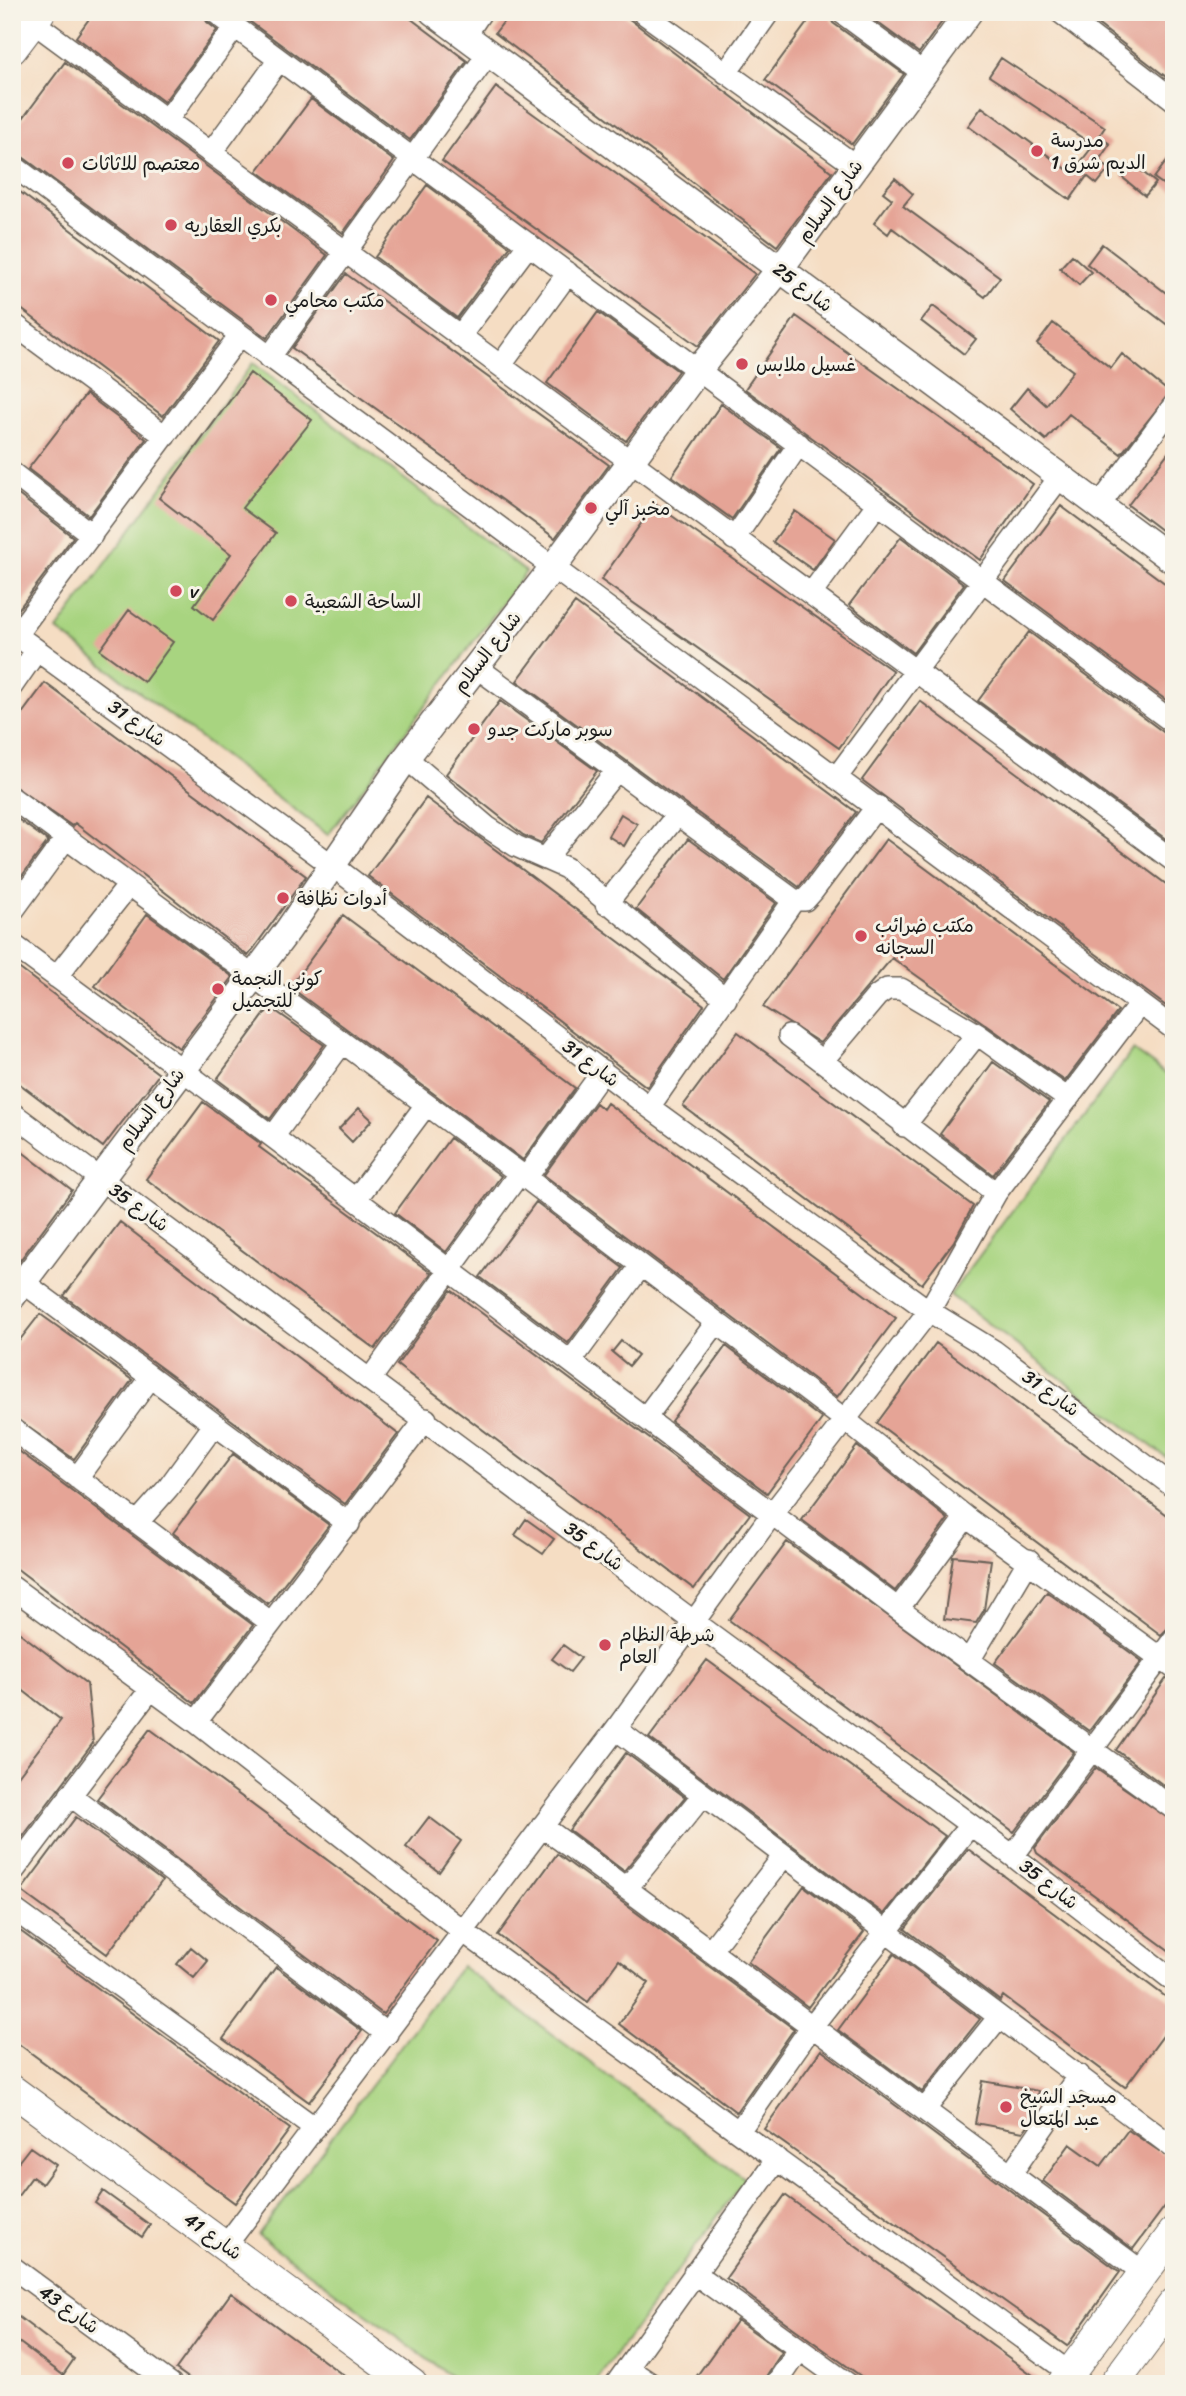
<svg xmlns="http://www.w3.org/2000/svg" width="1186" height="2396" font-family="Sriracha,'Playpen Sans Arabic',sans-serif">
  <rect width="100%" height="100%" fill="#f7f3e8"/>
  <filter id="ink" filterUnits="userSpaceOnUse"><feTurbulence type="fractalNoise" baseFrequency=".0143" numOctaves="2"/><feDisplacementMap in="SourceGraphic" scale="14" xChannelSelector="R" yChannelSelector="G"/><feConvolveMatrix kernelMatrix="1 2 1 2 8 2 1 2 1" color-interpolation-filters="sRGB"/></filter>
  <filter id="wash" filterUnits="userSpaceOnUse"><feTurbulence type="fractalNoise" baseFrequency=".00686" numOctaves="4" result="noise"/><feDisplacementMap in="SourceGraphic" scale="28" xChannelSelector="R" yChannelSelector="G"/><feGaussianBlur stdDeviation="1.57" result="paint"/><feColorMatrix in="noise" values="0 0 0 0 0 0 0 0 0 0 0 0 0 0 0 0 0 1.4 0 .05"/><feComposite in="paint" operator="in"/></filter>
  <g filter="url(#wash)">
    <rect width="100%" height="100%" fill="#f5ddc3"/>
    <!-- green -->
    <path fill="#a8d480" stroke="#62784e" stroke-width="2" d="M253,363l273,209 -198,263 -271,-205z
      M1133,1050l41,30v383l-224,-168z
      M461,1966l284,213 -151,205h-133l-203,-149z"/>
    <g id="blocks">
      <!-- building -->
      <path fill="#e5a496" d="M94,12h108l5,10 10,8 -53,72 -88,-65z
        M237,12h165l65,49 -57,79z
        M511,12h109l212,160 -55,74 -282,-213z
        M815,12h13l5,11 71,51 -52,70 -87,-64z
        M863,12h86l-30,41z
        M1082,12h92v71z
        M1001,58l104,69 -12,18 -104,-69z
        M65,62l262,193 -60,83 -255,-189v-16z
        M496,87l259,187 -57,72 -256,-185z
        M311,99l83,62 -51,72 -86,-62z
        M982,107l90,66 28,-36 10,7 -11,16 10,9 -12,15 -10,-8 -17,24 -102,-74z
        M1174,151v41l-20,-14z
        M1133,164l23,19 -11,13 -23,-19z
        M895,178l18,16 -10,12 97,71 -15,20 -93,-69 -4,6 -14,-11 18,-24 -9,-7z
        M427,185l83,62 -53,71 -82,-61z
        M12,186l207,155 -56,75 -151,-114z
        M1102,244l72,55v31l-87,-66z
        M1072,255l19,17 -12,13 -19,-17z
        M346,274l263,191 -54,73 -263,-190z
        M933,306l43,33 -12,15 -43,-33z
        M598,312l80,59 -52,70 -79,-58z
        M796,316l237,168 -53,76 -235,-171z
        M1053,323l58,45 11,-14 48,39 -49,61 -52,-40 -23,26 -36,-31 17,-21 19,17 27,-34 -36,-27z
        M250,373l62,47 -70,88 34,25 -63,87 -19,-15 37,-51 -72,-56z
        M86,394l60,45 -57,77 -61,-47z
        M721,404l60,44 -49,71 -60,-43z
        M1174,445v95l-46,-35z
        M12,490l61,47 -56,74 -5,-4z
        M655,504l238,167 -54,77 -238,-168z
        M1061,506l113,84v116l-169,-125z
        M795,511l40,28 -22,31 -40,-28z
        M901,537l63,47 -51,69 -64,-48z
        M575,603l281,209 -57,75 -282,-206z
        M129,610l44,32 -29,40 -44,-32z
        M1029,632l137,102 8,2v109l-196,-144z
        M45,683l261,193 -58,80 -173,-133 -3,3 -60,-41v-58z
        M500,701l97,70 -56,72 -18,-8 -77,-61z
        M920,701l254,189v122l-312,-232z
        M426,798l278,207 -57,82 -279,-211z
        M621,814l16,10 -13,22 -16,-10z
        M12,815l36,26 -36,48z
        M688,839l88,64 -53,76 -87,-70z
        M886,839l232,172 -53,70 -173,-123 -72,85 -57,-36z
        M147,914l86,63 -54,71 -84,-62z
        M343,915l232,173 -52,72 -233,-173z
        M12,963l147,111 -56,73 -91,-69z
        M270,1007l54,38 -54,74 -53,-40z
        M738,1032l235,174 -19,35 -32,43 -239,-178z
        M993,1062l56,40 -56,73 -53,-41z
        M203,1102l58,42 -2,3 172,126 -56,76 -229,-170z
        M596,1103l7,6 4,-6 289,215 -59,79 -293,-222z
        M359,1108l13,12 -20,22 -13,-13z
        M450,1138l51,38 -55,76 -51,-39z
        M12,1144l60,46 -54,73 -6,-2z
        M536,1202l87,66 -55,75 -88,-66z
        M120,1222l278,212 -53,70 -281,-208z
        M451,1290l299,224 -56,75 -297,-224z
        M40,1314l92,66 -58,79 -62,-43v-66z
        M621,1341l17,14 -9,11 -17,-14z
        M936,1343l238,177v102l-13,13 -284,-212z
        M726,1346l96,73 -55,74 -96,-72z
        M12,1446l241,179 -59,78 -182,-138z
        M857,1446l91,73 -53,72 -93,-71z
        M233,1454l96,71 -61,79 -95,-71z
        M526,1519l28,20 -11,15 -28,-19z
        M787,1542l287,210 -60,80 -285,-212z
        M953,1556l38,4 -7,50 -8,13 -32,-4z
        M1047,1592l95,69 -53,70 -94,-68z
        M12,1627l75,57 6,59 -81,108v-67l49,-64 -49,-38z
        M563,1645l18,13 -11,14 -18,-13z
        M707,1660l238,176 -61,78 -235,-176z
        M1166,1679l8,2v112l-58,-43z
        M150,1729l287,212 -54,73 -286,-215z
        M626,1753l59,44 -61,74 -55,-41z
        M1095,1768l79,54v132l-137,-101 -2,-5z
        M76,1817l86,64 -55,73 -86,-63z
        M429,1817l32,24 -22,31 -33,-25z
        M968,1849l206,154v18l-49,66 -122,-91 -3,5 -95,-72z
        M557,1854l237,175 -58,83 -117,-88 30,-41 -30,-23 -31,42 -90,-67z
        M804,1886l60,46 -56,75 -60,-45z
        M12,1925l278,204 -55,74 -223,-164z
        M191,1947l17,14 -14,17 -17,-14z
        M894,1954l86,65 -58,73 -84,-62z
        M276,1967l86,64 -53,71 -86,-63z
        M821,2050l299,222 -53,74 -303,-217z
        M983,2081l55,10 -6,29 -9,12 -48,-9z
        M1128,2130l46,31v33l-41,55 -90,-68 27,-37 31,22z
        M30,2147l26,18 -14,19 -10,-7 -20,27v-34z
        M103,2191l47,34 -8,12 -47,-34z
        M785,2195l219,159 41,30h-173l-119,-85 -27,-21z
        M231,2293l85,62 39,29h-158l-21,-15z
        M12,2312l62,47 -11,16 -51,-38z
        M737,2320l45,32 -21,32h-70z"/>
    </g>
  </g>
  <g filter="url(#ink)">
    <use href="#blocks" fill-opacity="0" stroke="#686056" stroke-width="2"/>
    <g fill="none" stroke-linecap="round" stroke-linejoin="round">
      <!-- minor casing -->
      <g stroke="#686056" stroke-width="24">
        <path id="minor" d="M215,12l959,711
          M642,12l214,154
          M841,12l84,62
          M1060,12l114,88
          M33,22l1141,839
          M465,36l16,-24
          M726,73l43,-61
          M167,120l68,-93
          M211,153l68,-93
          M12,165l1162,864
          M12,323l153,113
          M460,336l69,-92
          M269,358l219,-304
          M501,365l67,-92
          M12,473l80,62
          M1098,507l76,-102
          M734,539l65,-95
          M811,594l67,-91
          M12,632l321,234 316,241 280,204 65,40 180,136
          M16,635l224,-300
          M475,666l319,234h11l8,-9 64,-85
          M12,686l25,-36
          M406,758l81,69 29,19 50,22 160,131
          M836,778l223,-300
          M12,798l514,380 318,241 122,98 208,151
          M546,858l71,-88
          M606,904l71,-89
          M12,912l54,-74
          M12,944l261,193 625,472 276,200
          M56,977l73,-92
          M789,1036l207,157
          M823,1060l54,-64 10,-7h14l76,45 91,65
          M649,1107l145,-207
          M12,1113l681,508 320,235 161,125
          M904,1126l73,-92
          M273,1137l69,-94
          M526,1178l77,-107
          M356,1199l70,-94
          M12,1274l337,250
          M571,1361l70,-95
          M371,1378l148,-204
          M646,1417l70,-94
          M12,1429l258,193
          M77,1478l73,-100
          M137,1523l31,-35 46,-63
          M12,1587l184,135 268,210 606,441
          M898,1609l68,-92
          M970,1659l59,-99
          M196,1722l230,-303
          M616,1729l558,419
          M70,1795l317,239
          M542,1826l602,447
          M1013,1856l161,-217
          M12,1873l138,-183
          M626,1889l77,-94
          M12,1908l303,220
          M710,1951l73,-94
          M925,2109l74,-92
          M739,2131l73,-105 158,-201
          M1012,2172l67,-97
          M226,2245l390,-516 156,-215 157,-203 67,-118 143,-188
          M12,2267l159,117
          M694,2273l154,111
          M627,2368l24,16
          M616,2384l161,-225
          M776,2384l24,-35"/>
      </g>
      <!-- tertiary casing -->
      <g stroke="#686056" stroke-width="29">
        <path id="tertiary" d="M433,12l741,549
          M12,1297l276,-367 118,-172 147,-191 146,-198 81,-100 189,-257"/>
      </g>
      <!-- secondary casing -->
      <g stroke="#686056" stroke-width="32">
        <path id="secondary" d="M12,15l2,-3
          M12,49l28,-37
          M12,2090l400,294
          M1062,2384l112,-152
          M1114,2384l60,-81"/>
      </g>
      <!-- minor -->
      <use href="#minor" stroke="#fff" stroke-width="21"/>
      <!-- tertiary -->
      <use href="#tertiary" stroke="#fff" stroke-width="26"/>
      <!-- secondary -->
      <use href="#secondary" stroke="#fff" stroke-width="30"/>
    </g>
  </g>
  <!-- markers -->
  <g fill="#d1495b" stroke="#f7f3e8" stroke-width="2.5">
    <circle cx="1037" cy="151" r="7"/>
    <circle cx="68" cy="163" r="7"/>
    <circle cx="171" cy="225" r="7"/>
    <circle cx="271" cy="300" r="7"/>
    <circle cx="742" cy="364" r="7"/>
    <circle cx="591" cy="508" r="7"/>
    <circle cx="176" cy="591" r="7"/>
    <circle cx="291" cy="601" r="7"/>
    <circle cx="474" cy="729" r="7"/>
    <circle cx="283" cy="898" r="7"/>
    <circle cx="861" cy="936" r="7"/>
    <circle cx="218" cy="989" r="7"/>
    <circle cx="605" cy="1645" r="7"/>
    <circle cx="1006" cy="2107" r="7"/>
  </g>
  <g text-anchor="middle" dominant-baseline="central" stroke-width="6" stroke-linejoin="round" paint-order="stroke">
    <!-- poi labels -->
    <g font-size="19" fill="#1c1c1c" stroke="#f7f3e8" text-anchor="start">
      <text x="1051" y="140">مدرسة<tspan x="1051" dy="22">الديم شرق 1</tspan></text>
      <text x="82" y="163">معتصم للاثاثات</text>
      <text x="185" y="225">بكري العقاريه</text>
      <text x="285" y="300">مكتب محامي</text>
      <text x="756" y="364">غسيل ملابس</text>
      <text x="605" y="508">مخبز آلي</text>
      <text x="190" y="591">v</text>
      <text x="305" y="601">الساحة الشعبية</text>
      <text x="488" y="729">سوبر ماركت جدو</text>
      <text x="297" y="898">أدوات نظافة</text>
      <text x="875" y="925">مكتب ضرائب<tspan x="875" dy="22">السجانه</tspan></text>
      <text x="232" y="978">كوني النجمة<tspan x="232" dy="22">للتجميل</tspan></text>
      <text x="619" y="1634">شرطة النظام<tspan x="619" dy="22">العام</tspan></text>
      <text x="1020" y="2096">مسجد الشيخ<tspan x="1020" dy="22">عبد المتعال</tspan></text>
    </g>
    <!-- street labels -->
    <g font-size="19" fill="#1c1c1c" stroke="#f7f3e8">
      <text transform="translate(830 201) rotate(-54)">شارع السلام</text>
      <text transform="translate(803 287) rotate(37)">شارع 25</text>
      <text transform="translate(487 652) rotate(-52)">شارع السلام</text>
      <text transform="translate(137 723) rotate(36)">شارع 31</text>
      <text transform="translate(591 1063) rotate(37)">شارع 31</text>
      <text transform="translate(151 1109) rotate(-53)">شارع السلام</text>
      <text transform="translate(139 1207) rotate(36)">شارع 35</text>
      <text transform="translate(1051 1393) rotate(36)">شارع 31</text>
      <text transform="translate(594 1546) rotate(37)">شارع 35</text>
      <text transform="translate(1049 1884) rotate(38)">شارع 35</text>
      <text transform="translate(213 2236) rotate(36)">شارع 41</text>
      <text transform="translate(69 2309) rotate(36)">شارع 43</text>
    </g>
  </g>
  <!-- margin -->
  <rect width="1186" height="2396" fill="none" stroke="#f7f3e8" stroke-width="42"/>
</svg>
